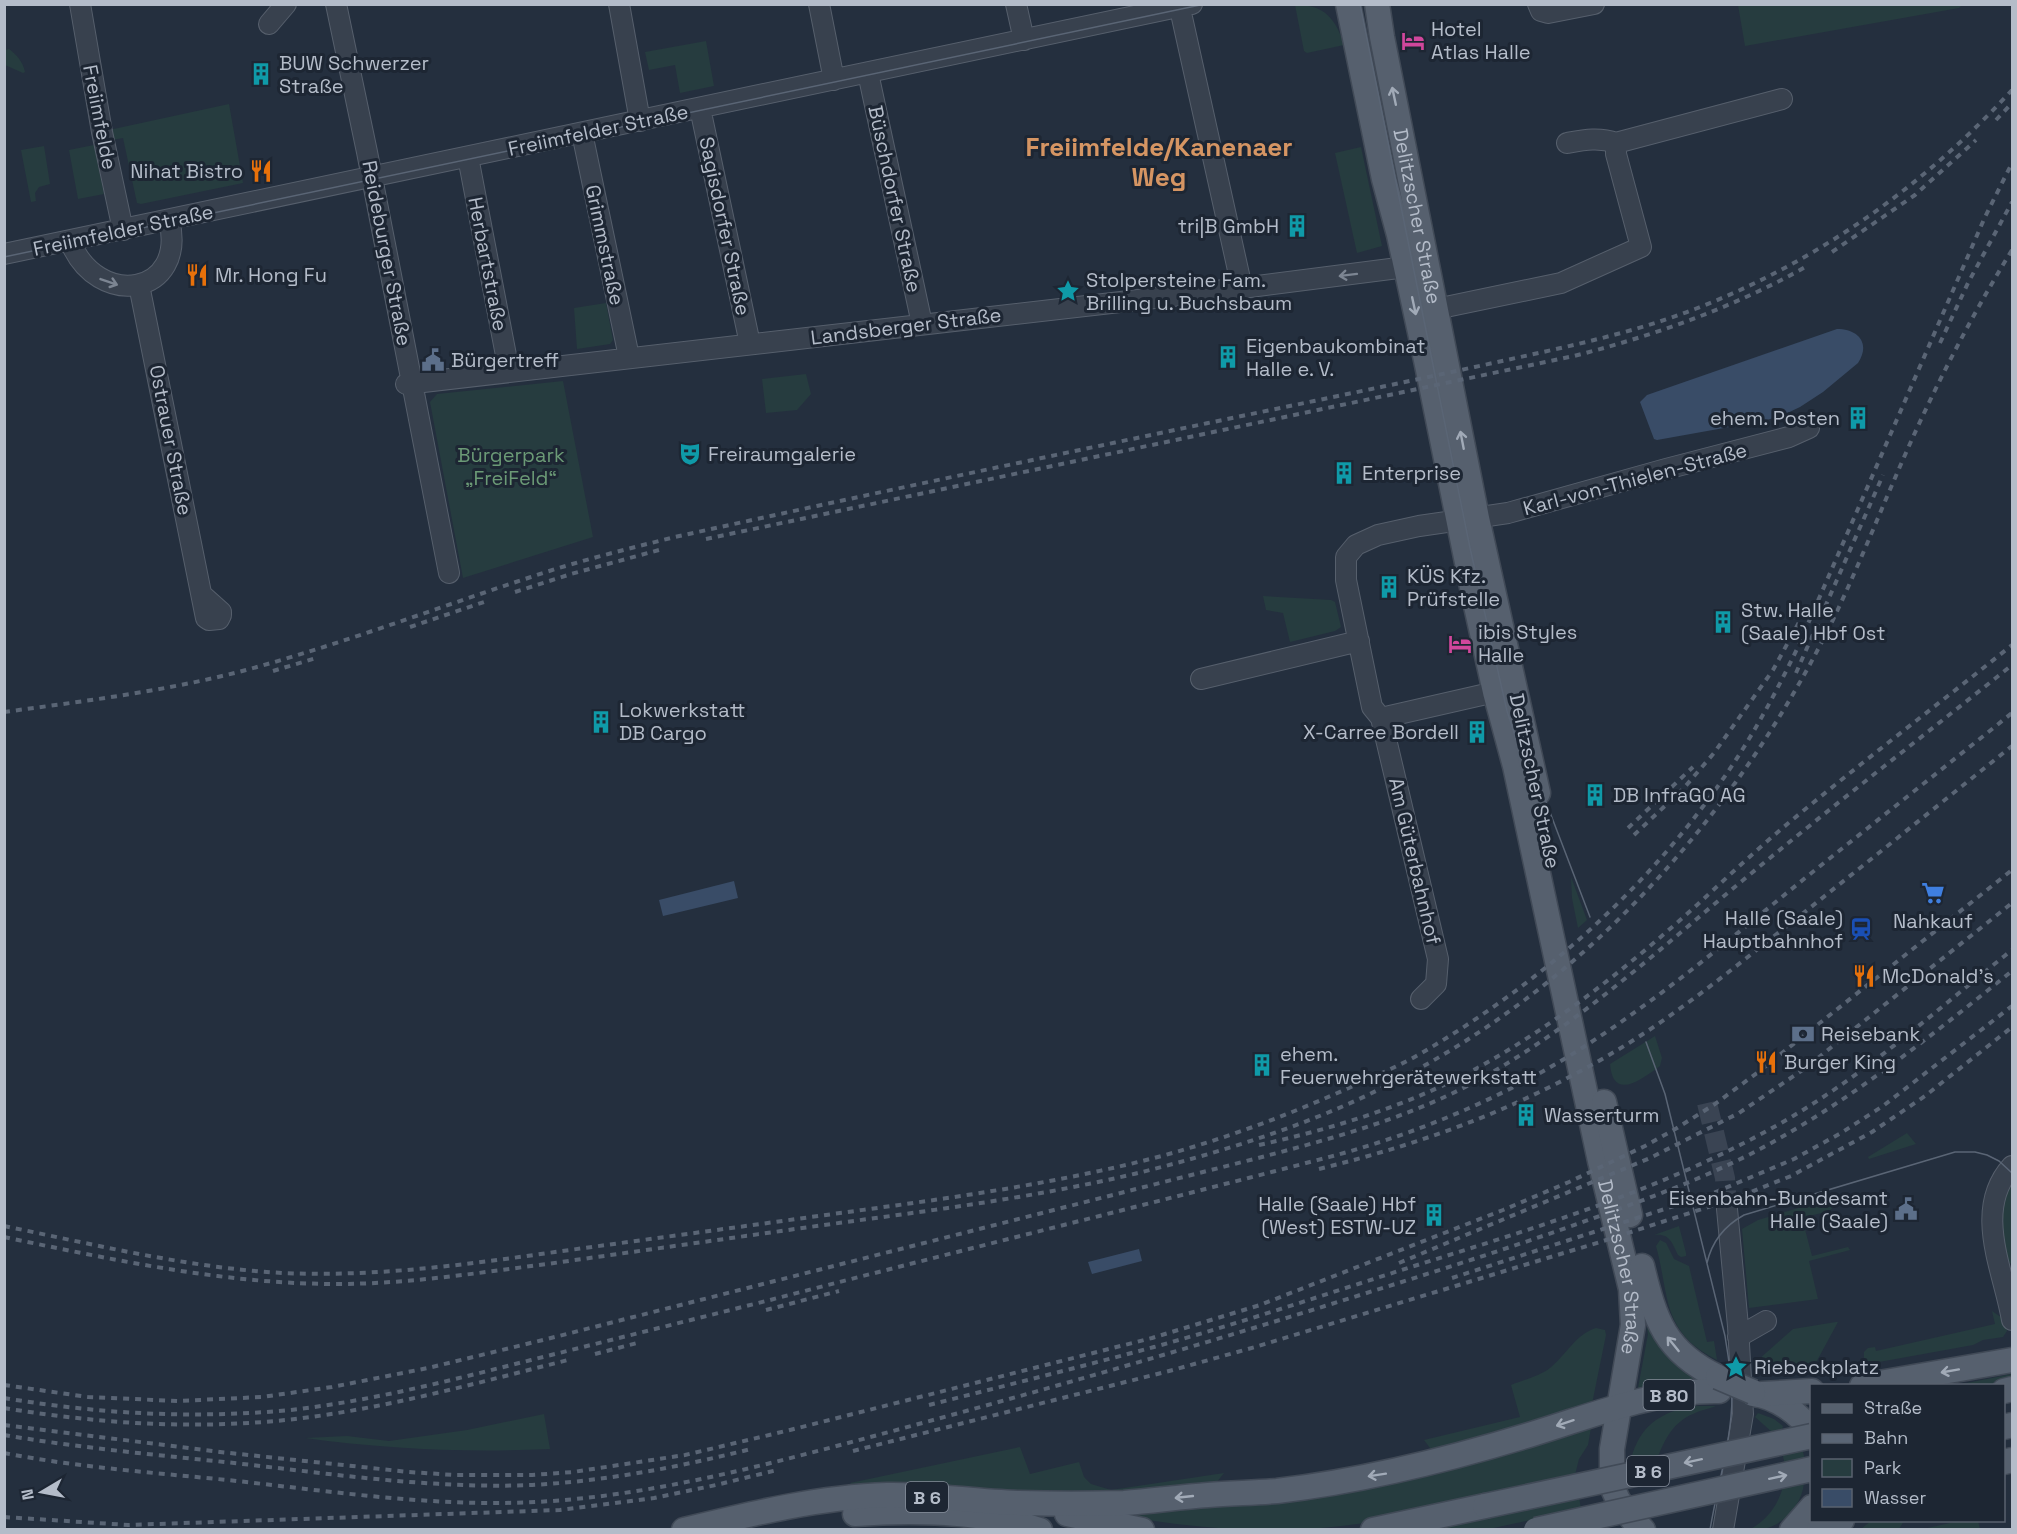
<svg xmlns="http://www.w3.org/2000/svg" width="2017" height="1534" font-family="'Space Grotesk',sans-serif">
  <rect width="100%" height="100%" fill="#242f3e"/>
  <!-- green -->
  <path fill="#263c3f" d="M1295,5c28,-1 41,13 49,40l-37,8 -3,-2z
    M1738,5v-1l224,1 -3,3 -214,38z
    M706,41l8,45 -34,7 -5,-28 -26,5 -4,-18z
    M9,49c8,6 14,13 16,23l-2,1 -18,-8v-15z
    M229,104l14,79 -102,21 -4,-1 -14,-65 -11,2 -3,-10z
    M94,145l10,49 -26,5 -9,-49z
    M44,146l6,38 -11,3 -4,6 1,8 -5,1 -10,-52z
    M1361,147l21,99 -25,7 -22,-100z
    M606,303l7,37 -3,4 -33,5 -3,-41z
    M806,374l5,20 -14,16 -31,3 -4,-34z
    M563,381l30,156 -130,41 -33,-176 7,-8z
    M1263,596l68,4 4,2 6,25 -6,4 -45,11 -7,-29 -17,-3z
    M1571,877l16,43 -9,8 -6,-30z
    M1655,1036l7,22 -2,8c-18,13 -47,36 -50,-2z
    M1907,1133l9,11 -47,15 -1,-2z
    M2010,1186l2,3v75l-4,-2c-8,-29 -11,-48 2,-76z
    M1843,1195l1,5 -4,1 -11,10 -27,7 10,38 36,-9 2,3 -41,11 9,38 -69,9 -7,-79 16,-9z
    M1679,1226l7,27v3l-5,1 -3,-2c-6,-12 -8,-22 -24,-20z
    M1660,1240l6,3 8,16 15,7 18,76 7,-1 3,19c-56,-28 -47,-63 -61,-114z
    M1992,1311l13,9 2,11 -4,6 -20,3 -10,5 -105,19 -4,-3v-9l4,-4 7,-1 1,4 119,-27z
    M1836,1322h2l-25,46 -59,1 4,-9 35,-31z
    M1651,1326l47,50 -2,5 -55,8 -3,-1 10,-54 -1,-6z
    M1596,1328l9,2 1,5 -14,69 -156,46 -6,-2 -6,-8 96,-23 -9,-32c12,-5 29,-9 39,-17 16,-13 26,-34 46,-40z
    M2012,1374v9l-14,2 -46,1z
    M1692,1406h24c-7,3 -16,4 -23,8 -19,8 -28,24 -35,43l-27,2c9,-33 28,-46 61,-53z
    M1758,1413l16,6 9,7 -1,4 -10,2 -17,-15z
    M544,1414l6,35c-83,4 -164,0 -245,-11l42,-2 42,5 78,-11z
    M1592,1422l-4,23 -9,14 -4,16c-83,22 -168,46 -254,53 -66,6 -133,-1 -199,-12l1,-2z
    M1020,1447l10,27 49,-12 5,15 7,7 20,6 113,-17 -15,19 -108,4 -242,-5 -9,-8z
    M1802,1448l3,12 -20,4 -3,-11z
    M1804,1483c-2,21 -19,41 -40,46 -5,1 -11,0 -15,1 18,-10 28,-23 34,-43z
    M1579,1497l2,12 -92,20 -79,1z
    M1872,1520h32v1l-5,8h-38z
    M1959,1521h19l2,8h-57z"/>
  <!-- water -->
  <path fill="#394c67" d="M1837,329c21,0 34,14 21,34l-35,29 -23,15 -19,9 -18,5 -106,19 -3,-1 -14,-37 7,-7z
    M734,881l4,17 -75,18 -4,-16z
    M1139,1249l3,12 -50,13 -4,-12z"/>
  <g fill="none" stroke-linecap="round" stroke-linejoin="round">
    <!-- minor-tunnel -->
    <path stroke="#3a4453" stroke-width="20" stroke-dasharray="20 10" stroke-linecap="butt" d="M1707,1103l18,75 2,31"/>
    <!-- minor casing -->
    <g stroke="#565f6c" stroke-width="22">
      <path id="minor" d="M80,4l22,128 21,98
        M336,4l31,148 82,421
        M619,4l21,117
        M819,4l15,76
        M1016,4l8,36
        M1179,4l63,284
        M1538,4l3,7 7,2 46,-9
        M269,24l17,-20
        M868,73l54,251
        M700,108l50,236
        M582,133l47,224
        M1567,143c17,-3 32,-6 49,0l166,-44
        M468,157l41,214
        M70,241c27,69 118,55 99,-21
        M4,254l1188,-250
        M139,285l67,333 3,2 10,-1 2,-4v-3l-19,-17
        M1436,309l125,-26 80,-36 -25,-93v-11
        M406,384l836,-96 164,-21
        M1201,679l158,-38
        M1381,718l114,-26
        M1421,999l15,-15 2,-25 -57,-241 -9,-11 -26,-127v-23l10,-12 22,-10 41,-9 89,-13 158,-44 123,-32 20,-9
        M2012,1166c-40,44 -8,105 0,154
        M1738,1337l28,-16
        M1723,1530l20,-116 -5,-88 -11,-117"/>
    </g>
    <!-- major casing -->
    <g stroke="#414a57" stroke-width="27">
      <g id="major">
        <path id="s1" d="M1348,4l36,175 15,56 27,125 47,232 22,100 20,74 85,395 31,128 2,36 -21,124v27l2,15 4,9 15,20 10,10"/>
        <path id="s2" d="M1377,4l5,33 95,481 61,275"/>
        <path d="M1604,1102l26,113"/>
        <path d="M1642,1266c13,54 23,86 76,111"/>
        <path d="M1862,1386l150,-26"/>
        <path d="M2004,1391l8,-2"/>
        <path d="M1753,1394c22,2 48,20 59,39"/>
        <path d="M1762,1394l50,-3"/>
        <path d="M2004,1427l8,-2"/>
        <path d="M2004,1462l8,-2"/>
        <path d="M855,1514c59,-4 129,-3 185,16"/>
        <path d="M1067,1514l75,16"/>
        <path d="M684,1530c66,-16 135,-33 203,-35 44,-1 88,7 132,8 35,1 70,1 105,0 28,-2 56,-6 84,-8 23,-2 46,-2 69,-4 86,-10 170,-31 252,-56 63,-19 123,-45 190,-44"/>
        <path d="M1373,1530l112,-24"/>
        <path d="M1792,1530l20,-23"/>
        <path d="M1819,1530l23,-10"/>
      </g>
    </g>
    <!-- minor -->
    <use href="#minor" stroke="#38414e" stroke-width="20"/>
    <!-- major -->
    <use href="#major" stroke="#56606e" stroke-width="24"/>
    <!-- tram -->
    <path stroke="#5a6575" stroke-width="1.5" d="M1360,4l110,544 37,163 9,28 30,63 44,115
      M4,257l1201,-253
      M1646,1042l19,52 60,242c3,20 7,40 7,60 0,45 -15,90 -22,134
      M1707,1263c5,-22 17,-37 37,-48l211,-63h20l12,3 12,6 13,12"/>
    <!-- rail -->
    <path stroke="#5a6575" stroke-width="4" stroke-dasharray="6 6" stroke-linecap="butt" d="M1996,120l16,-17
      M1832,252l83,-57 61,-55
      M1940,343l28,-60 44,-81
      M706,539l868,-183c82,-21 161,-49 235,-91
      M515,592l56,-18 88,-24
      M410,627l77,-26
      M273,671l43,-13
      M1796,673l87,-198
      M4,712c81,-11 163,-21 242,-42 96,-26 190,-62 285,-93 47,-16 96,-28 144,-40 185,-41 371,-80 557,-119 87,-18 174,-36 261,-55 68,-15 137,-29 202,-54 122,-47 229,-123 317,-219
      M1628,828l65,-61
      M1634,835l49,-46 31,-36 59,-83 30,-55
      M1259,1145c73,-16 147,-39 213,-74 81,-44 156,-104 225,-166 27,-25 54,-50 82,-74 76,-64 156,-124 233,-186
      M1319,1169c105,-26 196,-59 290,-114 62,-36 117,-81 173,-125 77,-61 154,-123 230,-184
      M4,1226c93,19 185,42 279,47 92,4 181,-8 272,-21 73,-10 147,-20 220,-30 127,-18 255,-32 379,-64 72,-19 140,-45 208,-76 22,-10 43,-19 63,-31 127,-75 241,-179 319,-304 20,-32 37,-65 53,-98l188,-432 27,-54
      M4,1237c110,23 220,47 333,47 70,0 140,-11 210,-20 78,-11 156,-22 234,-33 119,-17 240,-30 357,-58 64,-16 128,-35 189,-60 131,-54 248,-140 341,-246 63,-71 117,-152 160,-237 31,-63 56,-129 85,-193 29,-64 62,-127 99,-187
      M1399,1263l251,-105 89,-45 65,-44 208,-166
      M1452,1278l259,-84 83,-35 47,-26 42,-27 129,-100
      M766,1310l73,-19
      M595,1354l46,-12
      M4,1385l84,12 90,4 84,-4 70,-10 96,-19 119,-29 715,-182c72,-19 145,-39 211,-74 100,-54 182,-130 269,-202 89,-74 180,-144 270,-216
      M4,1398c96,16 190,21 286,12 82,-9 162,-30 241,-50 80,-20 160,-40 239,-60 188,-49 376,-95 563,-144 88,-24 172,-59 249,-108 77,-49 147,-108 217,-165 71,-57 142,-113 213,-170
      M929,1405c75,-19 151,-38 225,-58 87,-24 172,-53 257,-80 130,-41 264,-81 382,-151 79,-47 147,-109 219,-166
      M4,1408c97,16 194,22 291,11 94,-11 185,-37 277,-60
      M4,1425l216,27 189,20 45,3h78l41,-3 112,-17 105,-25 362,-92 108,-33 243,-95 66,-28 76,-36 32,-18 38,-24 42,-31 255,-203
      M4,1435c76,13 154,20 230,28 99,11 198,26 298,22 75,-4 147,-18 219,-36
      M853,1451l320,-81 82,-23 345,-105 136,-44 55,-22 81,-44 53,-36 87,-69
      M4,1453c77,15 156,20 233,28 99,11 199,26 298,21 120,-6 238,-39 354,-70 141,-38 281,-78 420,-121 102,-32 204,-63 304,-100 50,-18 100,-37 147,-62 92,-49 172,-114 252,-178
      M4,1517l124,8 432,-15 94,-12 62,-13 61,-15"/>
    <!-- major-bridge casing -->
    <g stroke="#414a57" stroke-width="27" stroke-linecap="butt">
      <path id="major-bridge" d="M1718,1377l35,15
        M1485,1506l327,-70
        M1536,1530l276,-61"/>
    </g>
    <!-- major-bridge -->
    <use href="#major-bridge" stroke="#56606e" stroke-width="24"/>
  </g>
  <!-- one-way arrows -->
  <defs><path id="oneway-shaft" d="M-6 0H5M1.5-3L5.5 0L1.5 3" fill="none" stroke-width="1.6" stroke-linecap="round" stroke-linejoin="round" transform="scale(1.5)"/></defs>
  <g stroke="#a1aab7">
    <use href="#oneway-shaft" transform="translate(1394 96) rotate(-102)"/>
    <use href="#oneway-shaft" transform="translate(1414 306) rotate(78)"/>
    <use href="#oneway-shaft" transform="translate(1462 440) rotate(-101)"/>
    <use href="#oneway-shaft" transform="translate(1673 1344) rotate(-129)"/>
    <use href="#oneway-shaft" transform="translate(1950 1371) rotate(170)"/>
    <use href="#oneway-shaft" transform="translate(1565 1423) rotate(162)"/>
    <use href="#oneway-shaft" transform="translate(1693 1461) rotate(168)"/>
    <use href="#oneway-shaft" transform="translate(1377 1475) rotate(171)"/>
    <use href="#oneway-shaft" transform="translate(1778 1477) rotate(-12)"/>
    <use href="#oneway-shaft" transform="translate(1184 1497) rotate(174)"/>
  </g>
  <g stroke="#7c8592">
    <use href="#oneway-shaft" transform="translate(1348 275) rotate(173)"/>
    <use href="#oneway-shaft" transform="translate(109 282) rotate(19)"/>
  </g>
  <!-- icons -->
  <defs>
    <g id="hotel-bare" transform="scale(1.8)"><path d="M-6-4.5h1.5V1H6V5H4.5V3h-9V5H-6ZM-4 0a1.8 1.8 0 1 1 3.6 0ZM.5 0V-2.5h3Q6-2.5 6 0Z" fill="#d1479c" stroke="#1d2633" stroke-width="2.5" paint-order="stroke"/></g>
    <g id="building-bare" transform="scale(1.8)"><path d="M-4-6H4V6H1V3H-1V6H-4ZM-2.5-4.3h1.7v1.8h-1.7ZM.8-4.3h1.7v1.8H.8ZM-2.5-1h1.7V.8h-1.7ZM.8-1h1.7V.8H.8Z" fill="#0f9aa8" stroke="#1d2633" stroke-width="2.5" paint-order="stroke"/></g>
    <g id="restaurant-bare" transform="scale(1.8)"><path d="M-5-6h1v4h1v-4h1v4h1v-4h1v5L-1.5 .5V6h-2V.5L-5-1ZM5-6V6H3V1.5H1.5Q1.5-4 5-6Z" fill="#e8710a" stroke="#1d2633" stroke-width="2.5" paint-order="stroke"/></g>
    <g id="sight-bare" transform="scale(1.8)"><path d="M0-6L1.8-2.2L6-1.7L2.9 1.2L3.7 5.4L0 3.3L-3.7 5.4L-2.9 1.2L-6-1.7L-1.8-2.2Z" fill="#0f9aa8" stroke="#1d2633" stroke-width="2.5" paint-order="stroke"/></g>
    <g id="civic-bare" transform="scale(1.8)"><path d="M-.6-6.5H3V-4.5H.6V-3L4-1V1h2V6H-6V1h2V-1L-.6-3ZM-1.2 2.5V6h2.4V2.5Z" fill="#5c6f8a" stroke="#1d2633" stroke-width="2.5" paint-order="stroke"/></g>
    <g id="theatre-bare" transform="scale(1.8)"><path d="M-5-5.5Q0-4 5-5.5V0Q5 5 0 6Q-5 5-5 0ZM-3.3-2.5H-1v1.5H-3.3ZM1-2.5H3.3v1.5H1ZM-2.8 1Q0 5.5 2.8 1Z" fill="#0f9aa8" stroke="#1d2633" stroke-width="2.5" paint-order="stroke"/></g>
    <g id="supermarket-bare" transform="scale(1.8)"><path d="M-6-5.5h2.5l.6 2H6L4.5 2H-2.5L-4.4-4H-6ZM-1.5 3.2a1.3 1.3 0 1 0 .1 0ZM3 3.2a1.3 1.3 0 1 0 .1 0Z" fill="#3f7fe0" stroke="#1d2633" stroke-width="2.5" paint-order="stroke"/></g>
    <g id="station-bare" transform="scale(1.8)"><path d="M-3-6H3Q5-6 5-4V2Q5 4 3 4L4.5 6H3L1.5 4h-3L-3 6H-4.5L-3 4Q-5 4-5 2V-4Q-5-6-3-6ZM-3.5-4v3h7v-3ZM-3.5 1v1.5H-2V1ZM2 1v1.5H3.5V1Z" fill="#1a4fb4" stroke="#1d2633" stroke-width="2.5" paint-order="stroke"/></g>
    <g id="bank-bare" transform="scale(1.8)"><path d="M-6-4H6V4H-6ZM0-2.3a2.3 2.3 0 1 0 0 4.6a2.3 2.3 0 1 0 0-4.6Z" fill="#5c6f8a" stroke="#1d2633" stroke-width="2.5" paint-order="stroke"/></g>
  </defs>
  <g fill-rule="evenodd">
    <use href="#hotel-bare" x="1413" y="41"/>
    <use href="#building-bare" x="261" y="74"/>
    <use href="#restaurant-bare" x="261" y="171"/>
    <use href="#building-bare" x="1297" y="226"/>
    <use href="#restaurant-bare" x="197" y="275"/>
    <use href="#sight-bare" x="1068" y="291"/>
    <use href="#building-bare" x="1228" y="357"/>
    <use href="#civic-bare" x="433" y="360"/>
    <use href="#building-bare" x="1858" y="418"/>
    <use href="#theatre-bare" x="690" y="454"/>
    <use href="#building-bare" x="1344" y="473"/>
    <use href="#building-bare" x="1389" y="587"/>
    <use href="#building-bare" x="1723" y="622"/>
    <use href="#hotel-bare" x="1460" y="644"/>
    <use href="#building-bare" x="601" y="722"/>
    <use href="#building-bare" x="1477" y="732"/>
    <use href="#building-bare" x="1595" y="795"/>
    <use href="#supermarket-bare" x="1933" y="893"/>
    <use href="#station-bare" x="1861" y="929"/>
    <use href="#restaurant-bare" x="1864" y="976"/>
    <use href="#bank-bare" x="1803" y="1034"/>
    <use href="#restaurant-bare" x="1766" y="1062"/>
    <use href="#building-bare" x="1262" y="1065"/>
    <use href="#building-bare" x="1526" y="1115"/>
    <use href="#civic-bare" x="1906" y="1209"/>
    <use href="#building-bare" x="1434" y="1215"/>
    <use href="#sight-bare" x="1736" y="1367"/>
  </g>
  <g text-anchor="middle" dominant-baseline="central" stroke-width="6" stroke-linejoin="round" paint-order="stroke">
    <!-- shield labels -->
    <g fill="#1d2633" stroke="#878f9c" stroke-width="1.5">
      <rect x="1643.5" y="1380" width="51" height="30" rx="4.5"/>
      <rect x="1627" y="1456" width="42" height="30" rx="4.5"/>
      <rect x="906" y="1482" width="42" height="30" rx="4.5"/>
    </g>
    <g font-size="18" font-weight="bold" fill="#b4bcc9">
      <text x="1669" y="1395">B 80</text>
      <text x="1648" y="1471">B 6</text>
      <text x="927" y="1497">B 6</text>
    </g>
    <!-- poi labels -->
    <g font-size="20" fill="#b4bcc9" stroke="#1d2633" text-anchor="start">
      <text x="1431" y="29">Hotel<tspan x="1431" dy="23">Atlas Halle</tspan></text>
      <text x="279" y="63">BUW Schwerzer<tspan x="279" dy="23">Straße</tspan></text>
      <text x="243" y="171" text-anchor="end">Nihat Bistro</text>
      <text x="1279" y="226" text-anchor="end">tri|B GmbH</text>
      <text x="215" y="275">Mr. Hong Fu</text>
      <text x="1086" y="280">Stolpersteine Fam.<tspan x="1086" dy="23">Brilling u. Buchsbaum</tspan></text>
      <text x="1246" y="346">Eigenbaukombinat<tspan x="1246" dy="23">Halle e. V.</tspan></text>
      <text x="451" y="360">Bürgertreff</text>
      <text x="1840" y="418" text-anchor="end">ehem. Posten</text>
      <text x="708" y="454">Freiraumgalerie</text>
      <text x="1362" y="473">Enterprise</text>
      <text x="1407" y="576">KÜS Kfz.<tspan x="1407" dy="23">Prüfstelle</tspan></text>
      <text x="1741" y="610">Stw. Halle<tspan x="1741" dy="23">(Saale) Hbf Ost</tspan></text>
      <text x="1478" y="632">ibis Styles<tspan x="1478" dy="23">Halle</tspan></text>
      <text x="619" y="710">Lokwerkstatt<tspan x="619" dy="23">DB Cargo</tspan></text>
      <text x="1459" y="732" text-anchor="end">X-Carree Bordell</text>
      <text x="1613" y="795">DB InfraGO AG</text>
      <text x="1843" y="918" text-anchor="end">Halle (Saale)<tspan x="1843" dy="23">Hauptbahnhof</tspan></text>
      <text x="1933" y="921" text-anchor="middle">Nahkauf</text>
      <text x="1882" y="976">McDonald's</text>
      <text x="1821" y="1034">Reisebank</text>
      <text x="1280" y="1054">ehem.<tspan x="1280" dy="23">Feuerwehrgerätewerkstatt</tspan></text>
      <text x="1784" y="1062">Burger King</text>
      <text x="1544" y="1115">Wasserturm</text>
      <text x="1888" y="1198" text-anchor="end">Eisenbahn-Bundesamt<tspan x="1888" dy="23">Halle (Saale)</tspan></text>
      <text x="1416" y="1204" text-anchor="end">Halle (Saale) Hbf<tspan x="1416" dy="23">(West) ESTW-UZ</tspan></text>
      <text x="1754" y="1367">Riebeckplatz</text>
    </g>
    <!-- street labels -->
    <g font-size="20" fill="#b4bcc9" stroke="#1d2633">
      <text transform="translate(100 117) rotate(79)">Freiimfelde</text>
      <text transform="translate(598 130) rotate(-12)">Freiimfelder Straße</text>
      <text transform="translate(895 199) rotate(78)">Büschdorfer Straße</text>
      <text stroke="none"><textPath href="#s2" startOffset="216">Delitzscher Straße</textPath></text>
      <text transform="translate(725 226) rotate(78)">Sagisdorfer Straße</text>
      <text transform="translate(123 230) rotate(-12)">Freiimfelder Straße</text>
      <text transform="translate(605 245) rotate(78)">Grimmstraße</text>
      <text transform="translate(387 253) rotate(79)">Reideburger Straße</text>
      <text transform="translate(488 264) rotate(79)">Herbartstraße</text>
      <text transform="translate(906 326) rotate(-7)">Landsberger Straße</text>
      <text transform="translate(171 440) rotate(79)">Ostrauer Straße</text>
      <text transform="translate(1635 479) rotate(-15)">Karl-von-Thielen-Straße</text>
      <text transform="translate(1535 781) rotate(78)">Delitzscher Straße</text>
      <text transform="translate(1415 861) rotate(77)">Am Güterbahnhof</text>
      <text stroke="none"><textPath href="#s1" startOffset="1293">Delitzscher Straße</textPath></text>
    </g>
    <!-- park labels -->
    <g font-size="20" fill="#6b9a76" stroke="#1d2633">
      <text x="511" y="455">Bürgerpark<tspan x="511" dy="23">„FreiFeld“</tspan></text>
    </g>
    <!-- district labels -->
    <g font-size="26" font-weight="bold" fill="#d59563" stroke="#1d2633">
      <text x="1159" y="147">Freiimfelde/Kanenaer<tspan x="1159" dy="30">Weg</tspan></text>
    </g>
  </g>
  <!-- border -->
  <rect width="2017" height="1534" fill="none" stroke="#b4bcc9" stroke-width="12"/>
  <!-- legend -->
  <rect x="1810" y="1384" width="195" height="138" fill="#1d2633" stroke="#59626f" stroke-width="1.5"/>
  <rect x="1822" y="1404" width="30" height="9" fill="#56606e" stroke="#59626f" stroke-width="1.5"/>
  <text x="1864" y="1414" font-size="18" fill="#b4bcc9">Straße</text>
  <rect x="1822" y="1434" width="30" height="9" fill="#5a6575" stroke="#59626f" stroke-width="1.5"/>
  <text x="1864" y="1444" font-size="18" fill="#b4bcc9">Bahn</text>
  <rect x="1822" y="1459" width="30" height="18" fill="#263c3f" stroke="#59626f" stroke-width="1.5"/>
  <text x="1864" y="1474" font-size="18" fill="#b4bcc9">Park</text>
  <rect x="1822" y="1489" width="30" height="18" fill="#394c67" stroke="#59626f" stroke-width="1.5"/>
  <text x="1864" y="1504" font-size="18" fill="#b4bcc9">Wasser</text>
  <!-- north arrow -->
  <g transform="translate(42 1492) rotate(260)" stroke="#1d2633" stroke-width="4.5" paint-order="stroke">
  <path d="M0-4.5L10 22L0 15L-10 22Z" fill="#b4bcc9"/>
  <text y="-9" font-size="16" font-weight="bold" text-anchor="middle" fill="#b4bcc9">N</text>
  </g>
</svg>
